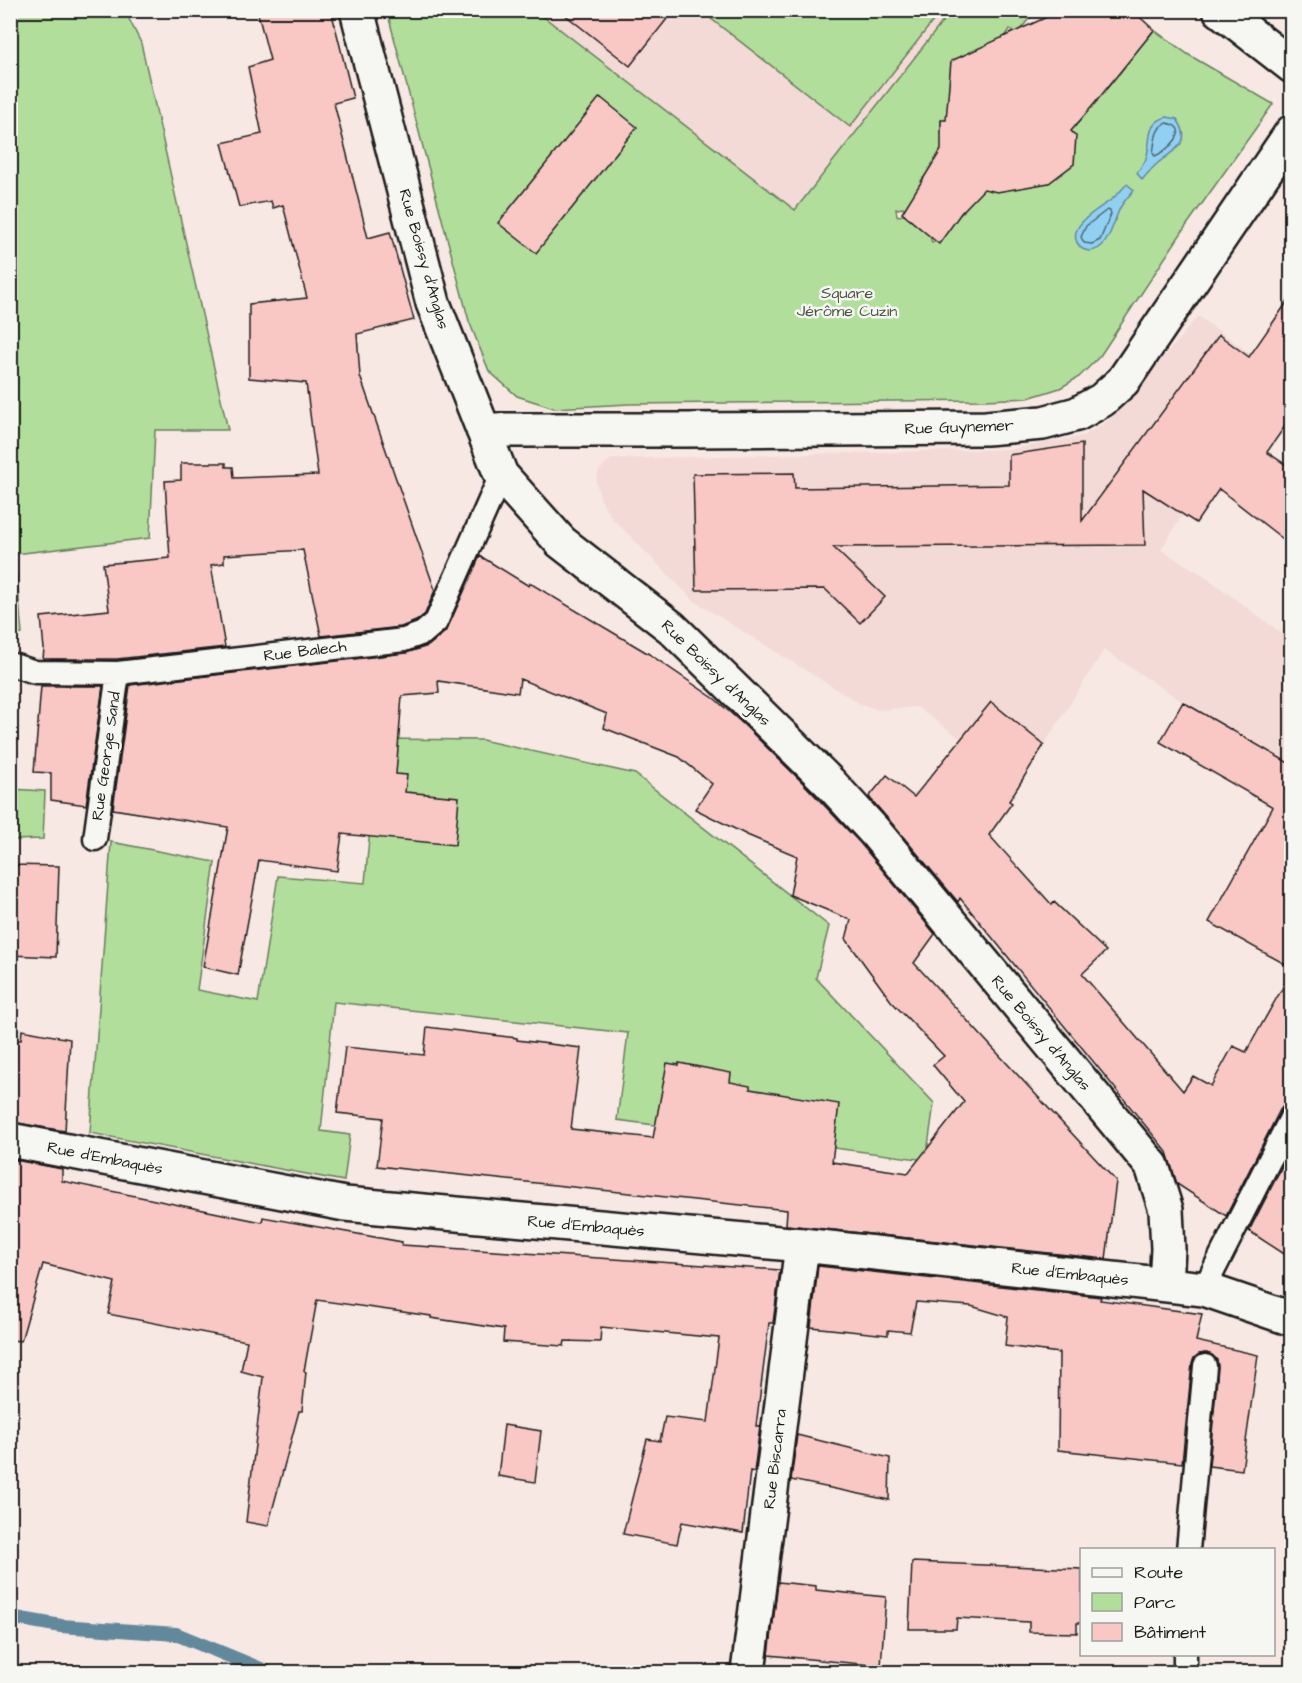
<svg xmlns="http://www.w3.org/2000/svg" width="1302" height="1683" font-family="'Architects Daughter',sans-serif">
  <rect width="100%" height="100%" fill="#f7e8e4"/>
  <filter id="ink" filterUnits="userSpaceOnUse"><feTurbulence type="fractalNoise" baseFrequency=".0167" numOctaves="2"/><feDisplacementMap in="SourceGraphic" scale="12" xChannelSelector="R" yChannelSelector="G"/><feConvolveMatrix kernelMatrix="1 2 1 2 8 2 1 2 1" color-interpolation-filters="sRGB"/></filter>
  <g filter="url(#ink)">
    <!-- built -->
    <path fill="#f4dad6" d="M536,11h415l-156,199z
      M1198,316l74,53 -111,181 42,25 88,65v125l-108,-63 -79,-52 -60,95 -53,-43 -30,37 -44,-32 -39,3 -18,-6 -166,-103 -82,-83 -11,-18 -5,-18 2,-9 4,-6 9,-8 401,-10 71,-13 23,-14 25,-21 16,-24z"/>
    <!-- green -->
    <path fill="#b2de9c" stroke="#677d5c" stroke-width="1.5" d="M11,10l114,1 16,32 87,387h-73l-5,108 -135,16 7,80 -11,1z
      M387,11h149l259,199 156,-199h84l-18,23 -7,-5 -60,91 -9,1v10l10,20 -26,25 -4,5 4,3 -20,24 -9,1 1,7 7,-1 26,21 2,7 6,-3 18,-29 5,3 3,-3 -3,-5 15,-19 83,-11 5,-4 2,-44 20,-25 5,5 6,-7 -5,-6 20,-26 7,5 6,-8 16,-34 7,6 6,-8 35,25 84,49 -89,125 -84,127 -21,21 -19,11 -32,10 -43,2 -356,4 -75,4 -37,-12 -28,-25 -20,-50z
      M701,11h240l-91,116z
      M378,739l104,1 153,34 194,152 -13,52 118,125 -8,57 -309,-40 11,-87 -294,-31 -13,129 29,4 -6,46 -254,-48 21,-291 104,20 -18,128 61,12 20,-126 87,7z
      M10,789l35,2 -2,48 -32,1z"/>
    <!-- water -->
    <path fill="#91d0f2" stroke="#62889c" stroke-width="1.5" d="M1167,117l10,2c17,24 -2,30 -19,44 -6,5 -11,11 -16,17l-5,-7c2,-4 6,-8 8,-12 8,-17 -2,-38 22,-44z
      M1127,184l7,6c-5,6 -11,12 -14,18 -7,14 -11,43 -31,43 -5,-1 -9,-2 -11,-7 -12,-18 21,-35 33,-44 6,-5 11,-11 16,-16z"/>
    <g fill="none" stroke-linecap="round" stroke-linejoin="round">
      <!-- shore -->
      <path stroke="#4b6472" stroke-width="1.5" d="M1167,123c26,5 1,28 -12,33l-2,-3c2,-11 2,-27 14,-30z
        M1107,210l3,1 1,3 -11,26 -8,4 -8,-1 -3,-6 5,-11z"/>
      <!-- stream -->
      <path stroke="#62889c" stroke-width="14" d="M10,1617l51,9 115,8 92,38"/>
    </g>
    <!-- building -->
    <path fill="#f9c8c4" stroke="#1c1c1c" stroke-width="1.5" d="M257,10h74l22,88 -19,5 34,135 22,-6 24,88 -57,14 3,42 75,214 -10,24 -9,7 -15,6 -80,9 -18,-86 -79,5v8l-13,2 14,82 -108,12h-74l1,-10 -3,-32 68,-7 -6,-46 67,-6 -5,-77 16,-1v-17h45v4h7l1,11 84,-3 -12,-92 -57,-5v-74l58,-6 -24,-93 -10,3 -2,-7 -32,6 -17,-64 40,-9 -14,-67 22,-7z
      M559,10h115l-44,56z
      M1062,10h70l22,20 -59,73 -24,28 5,5 -2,28 -25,19 -52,9 -13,-3 -23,24 -22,31 -37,-31 39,-63v-30h5l5,-59z
      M600,97l37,30 -101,126 -38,-30z
      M1292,295v121l-25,36 25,17v77l-73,-57 -23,34 -53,-34 2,56 -312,2 52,50 -25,26 -35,-34 -129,1 -3,-116 101,-1 1,15 214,-3v-30l73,-11v77l137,-186 30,22z
      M480,556l49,30 1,-3 119,71 66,45 28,25 60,59 58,61 74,90 -21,29 202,218 -10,78 -320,-34 1,-15 -410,-44 6,-48 -46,-5 8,-66 79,8 3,-28 90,11v2l64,8 -10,81 82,9 14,-75 12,2v-2l52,10 -1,9 20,4v3l89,15 -7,58 76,11 56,-71 -31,-37 11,-9 -53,-55 -45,-62 5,-19 -61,-25 7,-39 -50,-21 -52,-26 17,-25 -33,-27 -75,-29 3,-14 -87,-35 -2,14 -80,-12 1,12 -37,3 -6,78 11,1 -2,17 54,5 -4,48 -113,-11 -5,37 -78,-11 -21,115 -35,-8 25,-140 -115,-18 17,-124 276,-32 22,-7 17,-14 3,-5z
      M41,686h62l-17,119 -35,-5v-27l-17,-1z
      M991,702l53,43 -35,56 3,2 -23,32 63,70 2,-3 52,49 -24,23 101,117 10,-15 18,10 22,-40 13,6 46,-81v132l-7,1 -5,6 -54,106 -49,-32 -10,-32 -207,-254 -2,4 -69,-82 -20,-23 18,-22 27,22z
      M1183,702l109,63v203l-83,-46 64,-115 -113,-65z
      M10,865l49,1 -3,91 -46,-2z
      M22,1030l48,9 -5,92 -55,-9v-82h11z
      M1292,1147v112l-43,-28z
      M10,1159l52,10v12l200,41 1,-5 139,25v3l378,25 -7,53h-4l-13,103h4l-6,46 -4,-1 -7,62 -61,-11 -5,22 -54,-10 24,-95 13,2 5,-24 43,5 11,-84 -118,-11 -1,15 -35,-1 -1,5 -61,-4 1,-13 -73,-11v-2l-114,-16 -13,71 2,1 -4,39h-3l-31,115 -22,-4 17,-145 -22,-6 6,-30 -139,-27 7,-32 -72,-18 -22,77 -11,-1z
      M818,1266l283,31 -1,3 102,14 -6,27 62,14 -16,115 -33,-4 9,-99 -1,-7 -5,-5 -6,-2 -7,1 -5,4 -2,6 -10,99 -124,-13 1,-97 -54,-7 3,-29 -37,-11 -55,-4 -6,30 -22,-2v5l-77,-8z
      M504,1425l37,6 -6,51 -37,-6z
      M797,1435l93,23 -1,42 -98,-20z
      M912,1562l170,7v54h-5v10l-48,-1v-10l-72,-4 -1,11h-47z
      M778,1582l38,4v4l70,7 -5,69 -112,-11z"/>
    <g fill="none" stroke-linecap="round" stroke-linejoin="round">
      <!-- service casing -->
      <g stroke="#1c1c1c" stroke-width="27">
        <path id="service" d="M10,664l25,8 83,1 286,-33 19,-7 13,-11 65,-147
          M95,839l23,-166
          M1204,1289l88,-173
          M1188,1550l17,-184
          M1185,1672v-18"/>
      </g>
      <!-- minor casing -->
      <g stroke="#1c1c1c" stroke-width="38">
        <path id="minor" d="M357,10l76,293 68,172 60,67 111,86 158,155 45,49 277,334 14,44 2,39 -2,35
          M1220,10l72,56
          M483,430h200l303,-2 57,-5 34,-9 25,-14 21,-19 169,-249
          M748,1672l54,-427"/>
      </g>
      <!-- tertiary casing -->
      <g stroke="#1c1c1c" stroke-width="38">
        <path id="tertiary" d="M10,1140l335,64 457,41 402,44 88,30"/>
      </g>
      <!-- service -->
      <use href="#service" stroke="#f6f6f2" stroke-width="22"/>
      <!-- minor -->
      <use href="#minor" stroke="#f6f6f2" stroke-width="33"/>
      <!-- tertiary -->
      <use href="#tertiary" stroke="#f6f6f2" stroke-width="33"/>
    </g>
  </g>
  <g text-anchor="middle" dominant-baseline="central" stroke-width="5" stroke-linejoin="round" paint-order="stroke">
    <!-- street labels -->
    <g font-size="16" fill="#1c1c1c" stroke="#f6f6f2">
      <text transform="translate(424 259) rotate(74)">Rue Boissy d'Anglas</text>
      <text transform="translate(959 427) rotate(-2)">Rue Guynemer</text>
      <text transform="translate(305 651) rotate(-7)">Rue Balech</text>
      <text transform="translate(716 673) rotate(44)">Rue Boissy d'Anglas</text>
      <text transform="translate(106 756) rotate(-82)">Rue George Sand</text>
      <text transform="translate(1041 1033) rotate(50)">Rue Boissy d'Anglas</text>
      <text transform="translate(105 1158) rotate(11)">Rue d'Embaquès</text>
      <text transform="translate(586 1226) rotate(5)">Rue d'Embaquès</text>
      <text transform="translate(1070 1274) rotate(6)">Rue d'Embaquès</text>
      <text transform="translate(775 1459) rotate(-83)">Rue Biscarra</text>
    </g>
    <!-- park labels -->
    <g font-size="16" fill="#495642" stroke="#f6f6f2">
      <text x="847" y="293">Square<tspan x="847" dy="18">Jérôme Cuzin</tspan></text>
    </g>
  </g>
  <!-- margin -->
  <rect width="1302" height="1683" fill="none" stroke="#f6f6f2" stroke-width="36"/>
  <rect x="18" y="18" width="1266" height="1647" fill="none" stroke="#1c1c1c" stroke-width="2" filter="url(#ink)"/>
  <!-- legend -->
  <rect x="1080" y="1548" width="195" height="108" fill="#f6f6f2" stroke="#9f9f9c" stroke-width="1.5"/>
  <rect x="1092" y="1568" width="30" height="9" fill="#f6f6f2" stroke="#9f9f9c" stroke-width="1.5"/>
  <text x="1134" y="1578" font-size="18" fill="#1c1c1c">Route</text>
  <rect x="1092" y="1593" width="30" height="18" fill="#b2de9c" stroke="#9f9f9c" stroke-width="1.5"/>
  <text x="1134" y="1608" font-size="18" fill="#1c1c1c">Parc</text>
  <rect x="1092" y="1623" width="30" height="18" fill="#f9c8c4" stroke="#9f9f9c" stroke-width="1.5"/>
  <text x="1134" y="1638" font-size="18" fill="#1c1c1c">Bâtiment</text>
</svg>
